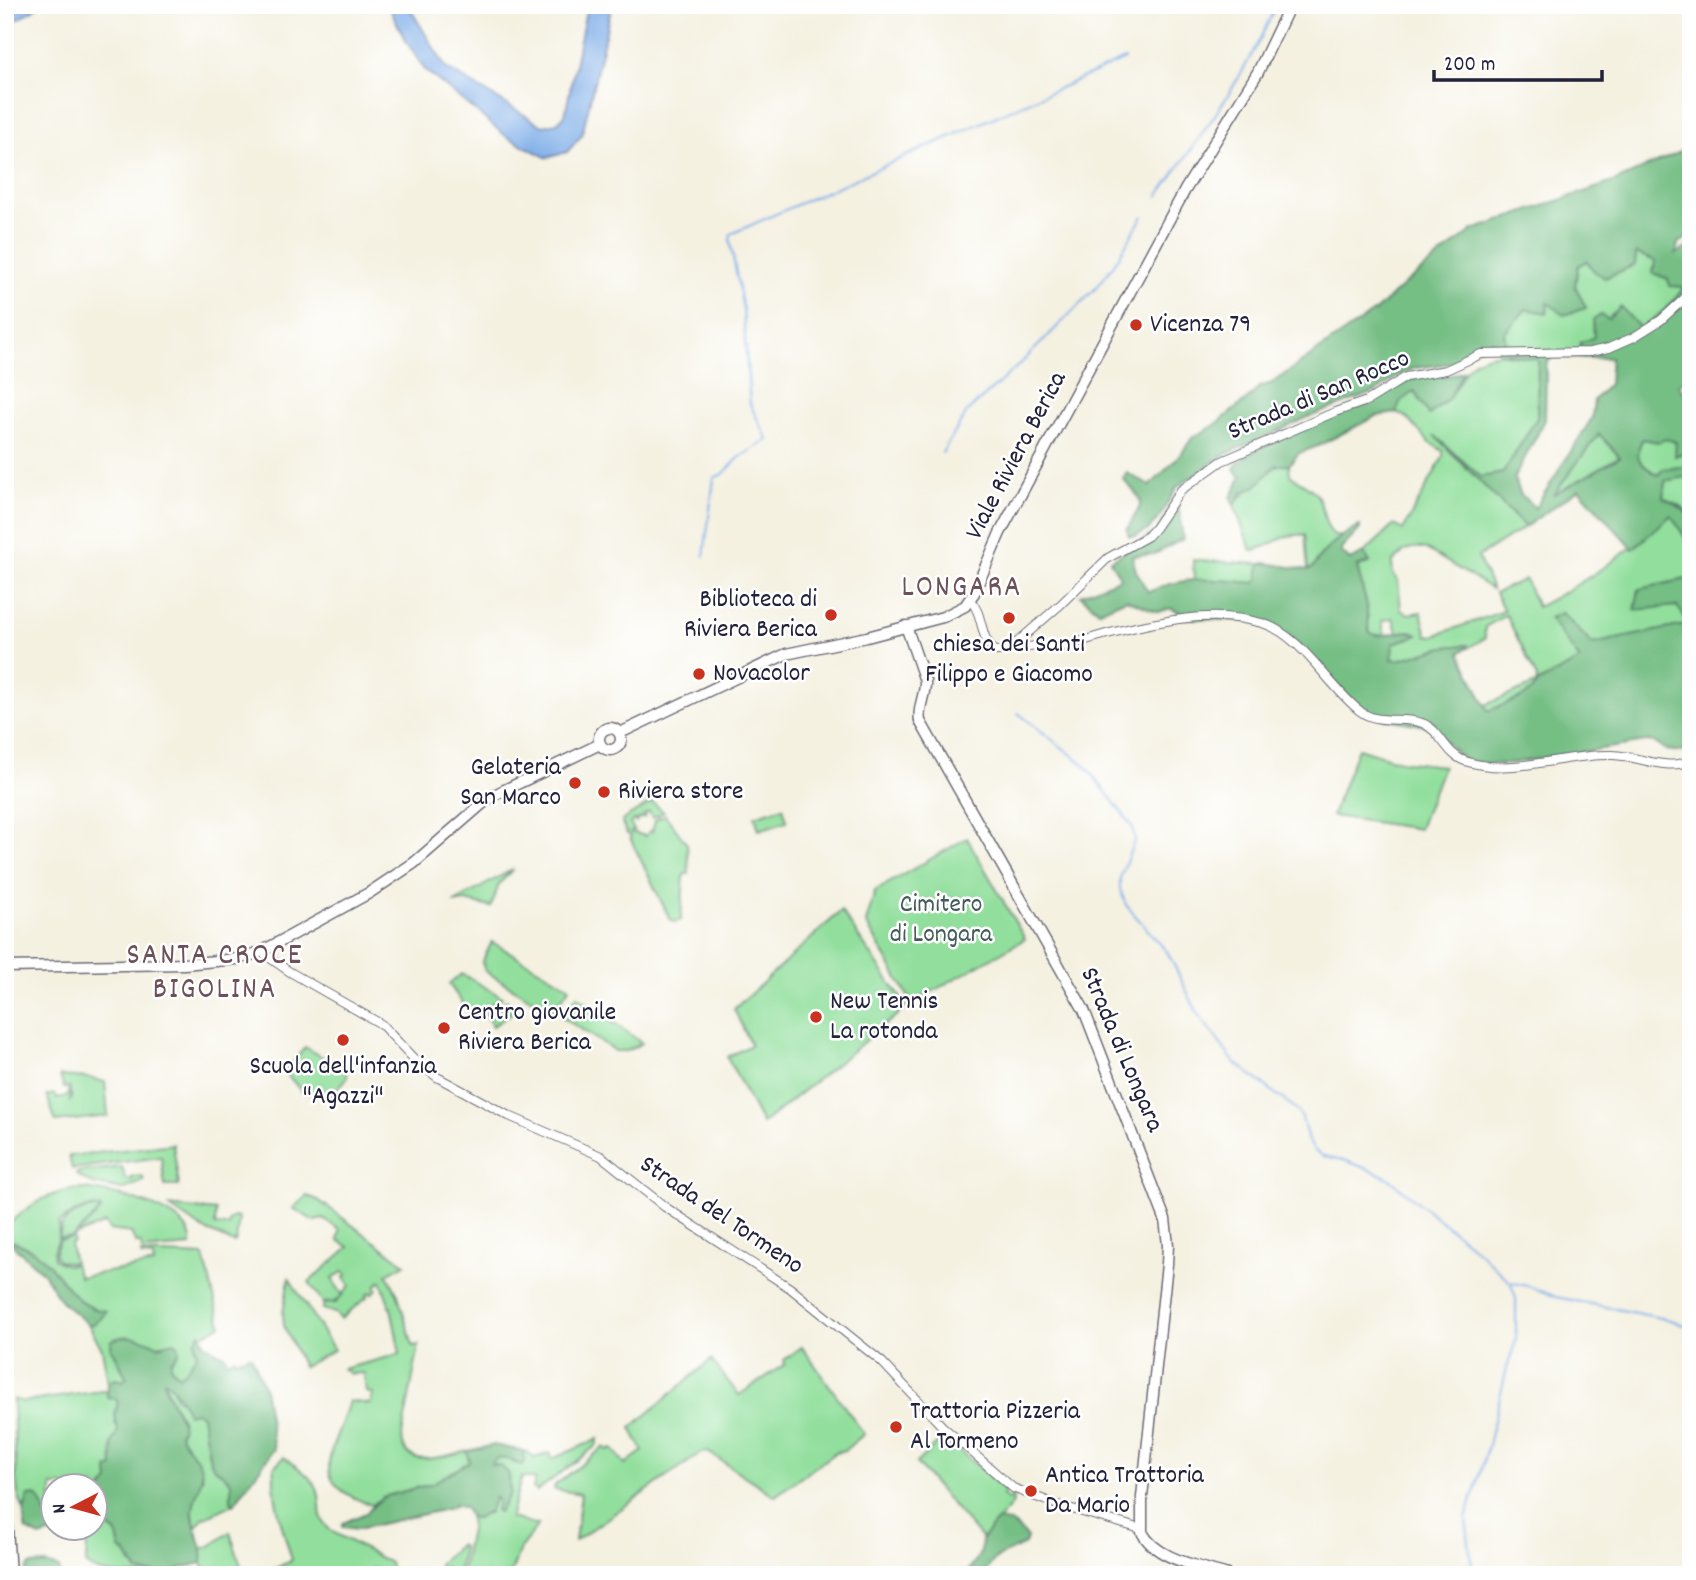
<svg xmlns="http://www.w3.org/2000/svg" width="1696" height="1580" font-family="Dekko,sans-serif">
  <rect width="100%" height="100%" fill="#fff"/>
  <filter id="ink" filterUnits="userSpaceOnUse"><feTurbulence type="fractalNoise" baseFrequency=".0143" numOctaves="2"/><feDisplacementMap in="SourceGraphic" scale="14" xChannelSelector="R" yChannelSelector="G"/><feConvolveMatrix kernelMatrix="1 2 1 2 8 2 1 2 1" color-interpolation-filters="sRGB"/></filter>
  <filter id="wash" filterUnits="userSpaceOnUse"><feTurbulence type="fractalNoise" baseFrequency=".00686" numOctaves="4" result="noise"/><feDisplacementMap in="SourceGraphic" scale="28" xChannelSelector="R" yChannelSelector="G"/><feGaussianBlur stdDeviation="1.57" result="paint"/><feColorMatrix in="noise" values="0 0 0 0 0 0 0 0 0 0 0 0 0 0 0 0 0 1.4 0 .05"/><feComposite in="paint" operator="in"/></filter>
  <g filter="url(#wash)">
    <rect width="100%" height="100%" fill="#f4f1e1"/>
    <!-- green -->
    <path fill="#92df9d" stroke="#5a806c" stroke-width="2" fill-rule="evenodd" d="M1636,253l20,8 -2,12 31,13 -14,19 -21,17 -10,6 -46,9 -14,16 -73,-1 -3,-19 22,-24 22,-7 16,13 22,-7 -11,-22 3,-20 9,-5 7,10 41,-9z
      M1500,353l38,6 -1,59 -34,55 -22,4 -35,-30 79,80 -47,30 14,32 -66,-40c-18,-4 -23,2 -34,14l1,11 5,6 3,30 7,4 13,-2 6,23 6,1 71,-25 -9,-18 30,-14 12,28c49,-25 93,-56 134,-92l20,32v31l-51,11 -5,20 42,-3 13,18 -98,20 -30,-31 -12,5 30,42 -41,22c-10,18 -34,21 -51,29l-3,-6 51,-21 1,-6 -31,-63 -21,12v11l-22,13 4,-6 -23,2 -46,13 -6,-1 1,-16 20,-6 -1,-6 -15,1 -4,-14 -11,3 3,15 -11,-1 -5,-3 -3,-30 -9,-35 12,-4 -5,-10 30,-28 9,5 40,-73v-6l-14,-9 -24,-26 -9,-3 4,-11 15,-11 14,24c7,-6 17,-12 22,-20 16,-26 15,-37 49,-42z
      M1599,433l21,23 -68,40z
      M1642,439l17,3 4,-3 13,2 -1,14 9,-2 7,-12v25l-28,3 -4,6 -12,-7 -11,-11z
      M1281,464l8,1 1,10c9,8 22,11 28,22 7,14 5,27 16,39h8l-29,32 -5,2 -3,-35c-24,-3 -34,14 -54,15l-17,-45c5,-7 40,-39 47,-41z
      M1691,476v44l-8,-13 -20,-9 2,-17z
      M1193,560l67,4 -2,16 -4,3 -60,-3z
      M1358,748l42,13 43,5 -24,63 -87,-13z
      M652,802l12,10 -12,6 -3,-6 -5,3 1,2 -7,2 -2,3 -1,-2 -5,3 4,7 -3,2 15,4 3,-5 3,1 3,-12 10,-5 22,29 2,30h-5l-3,46 -6,2 -5,-3 -40,-81 1,-2 -4,-2 -5,-11 1,-3z
      M783,807l4,14 -28,9 -4,-14z
      M967,838l58,101 -113,64 -46,-80 9,-32z
      M513,869l-14,15 -8,23 -26,-6 -12,2z
      M841,911l66,96 -145,117 -35,-67 24,-12 -17,-36z
      M492,942l78,45 -16,23h-5l-64,-39 -3,-9z
      M462,974l40,23 -29,21 -24,-34z
      M577,996l65,47 -15,8h-12l-53,-34z
      M507,1000l7,11 -21,15 -8,-11z
      M305,1047l42,24v7l-16,19 -29,-5 -17,-20z
      M60,1076l29,2 16,4 3,34 -52,6 -9,-26 7,-2 3,5 12,-4 -1,-6 3,7 -2,6 3,-4 -3,-11 -5,1z
      M173,1144l6,42h-14l-4,-29 -89,12 -3,-13z
      M122,1167l3,11 7,2v-3l10,-1 2,5 -22,9 -32,-7 -14,-9 2,-2z
      M85,1189c28,4 111,20 106,57l-49,4 -1,-7h-5l-5,-10 -22,-3 -4,-7 -31,13 27,-25 -1,-3c-15,-3 -30,6 -41,15l-1,18 -5,11 1,7c7,5 12,7 20,5l5,13 75,-13 -1,-7 -12,-1v-3l63,3 17,69 -18,10 -3,-1 -5,14 2,6 -12,17 -6,5 -8,-8v-7l5,-7 -10,-11 -8,3c-13,-8 -28,-9 -43,-8l3,25 10,15 -5,3 -8,-2 -7,4 -6,-34 -13,-24 7,-2 10,-12c-34,-4 -42,-35 -66,-55 -10,-9 -23,-13 -35,-18v-10c22,-23 48,-39 80,-39z
      M307,1196l11,4 87,64 -18,10 11,21 15,51 6,-1 -17,90c0,37 40,21 65,16l2,11 -38,22 -48,13 -11,8c-70,-23 -37,-54 -23,-104l21,3 3,-10 -7,-2 -2,-19 -14,1 -7,-5 57,-15 -8,-42 -11,-31 -6,5 2,3 -5,5 -2,-2 -3,2 1,2 -27,23 -6,-6 -12,-4v-5l13,-1 4,-6 -5,5 -12,1 -14,-21 40,-35 -11,-7 2,-10 -17,-11 -9,2 -21,-13zM344,1271l3,4 -3,2 6,8 -9,12 1,-3 -10,-15z
      M168,1206l48,5 -1,14 13,1 1,-5 5,-4h5l-3,24 -2,2 -31,-14z
      M95,1208l4,1v3l-27,25 -12,1c-2,-20 17,-27 35,-30z
      M73,1238l1,4 -4,2 4,19 -15,-2 -5,-7 6,-14z
      M289,1278l45,72 -31,17 -19,-41 -1,-13z
      M802,1347l62,87 -19,16 -9,2 -61,44 -67,-44 -7,1 -126,88 6,-47 -27,-5 1,-4 49,-38 3,3 5,-2 13,16 18,-13 -12,-23 80,-68 28,35 46,-31 -1,-4z
      M164,1379l8,7 4,11 26,18 7,41 4,10 18,16v19l3,3 -31,14 -7,9c-7,-17 -2,-34 7,-50 -2,-6 -4,-17 -9,-22 -11,-15 -17,-14 -12,-36l-13,-22z
      M102,1391l5,1 1,5 6,1 4,4 -3,22 4,7 -6,36 -5,2 1,13 -14,26 -1,-22h-42v37l-6,-8 -7,-16 -13,5 -3,4 -5,-13 -2,-19 -3,-77 10,3z
      M944,1437l62,54 -3,4 5,5 6,-4 -2,9 -30,34 -66,-76z
      M598,1439l-2,7 -59,45 -4,-3 2,-9 -13,-2 -12,41c10,1 17,7 28,7l-17,22 -11,28h-49l10,-50 -2,-9 7,3 13,-7 5,-16 4,5 6,3 -14,-39 6,-7 11,1 9,5 8,-2 -1,-11 5,1 6,6 16,-5 2,6z
      M284,1457c10,8 28,19 33,32 7,17 -3,26 14,42l59,32 3,12h-17l-2,-7 -17,7h-94l29,-15c-9,-31 -20,-60 -18,-93z
      M95,1520l21,12 4,17 6,4 5,11 30,11c-21,0 -60,4 -75,-11l1,-24 -21,-5v-5l-5,-2h33z
      M230,1532l14,43h-37l-5,-12v-15l7,-1z
      M459,1545l4,2 -5,28h-12l-1,-8 -6,6v-9z"/>
    <!-- forest -->
    <path fill="#75be84" stroke="#4c7060" stroke-width="2" fill-rule="evenodd" d="M1691,147v89l-13,7 -2,11 11,-7h4v130l-12,8 5,7 7,-1v50l-7,12 -9,3 1,-15 -13,-2 -4,3 -17,-3c-9,21 -2,25 16,36l5,-6 28,-3v10l-26,5 -2,17c30,14 28,17 28,49l-20,-32 -38,34 -54,-60 -54,38 -91,-92 47,42 22,-4 34,-55 1,-59 -38,-6 -8,-13 -40,23 -37,5 -17,8 -21,15 -71,27 -82,37 -47,32 -18,31 -11,12 -12,6h-7l-2,-7c17,-30 20,-24 -4,-50l4,-6 23,13 31,-32 11,-16 23,-13 36,-29 8,-9 13,-4 103,-72 31,-28 67,-53 143,-49zM1636,253l19,8 -2,12 15,6 2,7 14,1c-12,17 -25,30 -44,41l-19,-21 -13,12 -7,-4 -8,5 1,17 -14,6v10l-73,-1 -3,-19 22,-24 21,4 1,-10 16,12 22,-7 -11,-22 3,-20 9,-5 7,10 11,7 30,-13zM1552,357l59,1 -2,26 -15,16 -2,18 -57,90 -14,-13 -7,-17 31,-58 1,-55zM1599,434l21,23 -67,38z
      M1463,371l-14,27 -20,17 -15,-24 -14,11 -4,11 -20,3 -58,30 -19,7 -10,12h-13l-20,21 -14,7 -8,12 -3,-7 10,-21 -7,-8c7,-22 109,-55 133,-66 17,-8 35,-22 53,-27 7,-2 15,-2 22,-2l4,3z
      M1177,498l6,41 -28,15 -23,2 4,15 12,21c39,-17 64,-13 106,-9l4,-3 2,-16 6,-1 42,7 5,-2c7,-16 30,-35 47,-42v3l-18,19 -1,4 9,8 14,-7 6,9 -13,5 9,35 3,30c17,10 33,-7 49,3l-25,8 -1,16 6,1 46,-13 23,-2 1,1 -8,7 28,58c17,-8 41,-11 51,-29l41,-22 -31,-42 13,-5 30,31 97,-20 -12,-18 -42,4 4,-21 52,-11v175l-25,-3 -14,-9 -146,23 -40,-1 -35,-36 -48,-9 -23,-9 -62,-64 -44,-24 -71,-3 -1,-4 -11,-6 -13,4 -32,-13 -27,12 -19,-16 41,-17 -11,-17 47,-30z
      M5,1238c12,5 25,10 35,18 23,19 33,53 66,55 -4,8 -9,12 -17,14l-28,-24 -18,-28z
      M200,1333l5,11 20,12 2,5 8,-3 1,2 14,-5 3,4 11,28 10,62 -40,55 -3,-3v-19l-18,-16 -4,-10 -7,-41 -6,-3 -8,2c-4,-11 -14,-27 -24,-34 1,19 18,31 18,50l-3,2c4,15 19,22 22,36 4,15 -10,30 -8,47 1,17 12,30 9,48l-21,5 -8,7 -35,-3 -12,-19 -6,-4 -4,-17 -21,-12c-1,-13 3,-30 14,-38l-1,-13 5,-2 -1,-24 6,-12 -3,-17 3,-12 -4,-4 -7,-1 1,-14 7,-4 8,2 4,-3c-7,-9 -8,-21 -16,-29v-8c13,-9 34,-3 47,5l17,-4 4,4v6l-8,9v6l8,9 6,-5 12,-17 -2,-13z
      M494,1445l29,6 1,11 -2,3 -15,-6 -10,-1 -6,6 10,2 8,8 1,19 -11,19 -3,-2 2,-9 -3,-4 -6,15 -13,7 -7,-3 -4,-8 -10,-3 -4,3 -93,21 -16,-2 1,-4 23,-10 17,-16 48,-13 38,-22 -2,-11z
      M36,1495c8,8 8,20 16,28v5h9l5,2v5l-17,-1 -9,3 -14,-7c-4,-14 -2,-20 2,-34z
      M998,1520c13,1 21,8 29,18l-2,6c-17,9 -33,11 -40,31h-19l15,-23 1,-13z
      M45,1564l14,4 2,7h-34l-1,-5 4,-5z"/>
    <!-- water -->
    <path fill="#7cace7" stroke="#4f6791" stroke-width="2" d="M5,5h35l-21,14 -14,3z
      M388,5h20l38,63 97,58 14,-3 8,-8 22,-110h25l-30,130 -15,17 -20,6 -40,-21 -82,-67 -19,-29z"/>
    <g fill="none" stroke-linecap="round" stroke-linejoin="round">
      <!-- stream -->
      <path stroke="#7cace7" stroke-width="2" d="M1158,196c44,-61 88,-121 118,-191
        M942,453l25,-41 54,-49 76,-76 18,-24 28,-47
        M704,556l10,-78 9,-4 17,-17 28,-17 -18,-36 -7,-94 -13,-69 1,-7 394,-175
        M1018,713l67,52 47,61 3,13 -15,39v11l6,16 42,48 30,61 36,48 62,47 6,9 6,23 7,10 8,5 24,5 40,16 92,75 31,30 21,5 25,10 115,23 20,8
        M1473,1575l-7,-56 20,-66 21,-85 9,-28v-42l-5,-14"/>
    </g>
  </g>
  <g filter="url(#ink)">
    <g fill="none" stroke-linecap="round" stroke-linejoin="round">
      <!-- minor casing -->
      <g stroke="#6c6a75" stroke-width="10">
        <path id="minor" d="M970,600c14,14 9,38 25,51h12l53,-46 48,-47 40,-22 7,-8 26,-38 41,-29 113,-49 32,-11 39,-24 40,-7 35,-16 109,-2 19,-4 25,-11 27,-17 23,-21 7,-11
          M1012,646c9,4 16,0 26,0 5,0 10,3 15,2 9,0 18,-4 26,-6 19,-6 38,-11 57,-15 42,-9 84,-16 126,-4 40,12 66,63 98,88 17,14 43,5 62,12 18,6 24,32 43,38 47,16 99,-8 148,-6 27,1 51,16 78,6
          M261,952l29,20 91,52 33,35 23,18 72,39 92,40 64,51 125,81 92,74 60,64 71,62 42,16 86,25"/>
      </g>
      <!-- major casing -->
      <g stroke="#6c6a75" stroke-width="13">
        <path id="major" d="M906,626l19,55c1,13 -8,27 -5,40l164,289 81,209 3,26 -1,19 -25,233v35c14,28 58,34 85,43
          M599 739a11 11 0 1 1 22 0a11 11 0 1 1-22 0Z
          M620,733l166,-79 81,-17 76,-20 22,-11 9,-13 26,-60 185,-343 73,-118 32,-67
          M5,967l179,-3 53,-5 24,-7 108,-59 45,-30 76,-66 110,-53"/>
      </g>
      <!-- highway casing -->
      <g stroke="#6c6a75" stroke-width="15">
        <path id="highway" d="M5,1511l4,64"/>
      </g>
      <!-- minor -->
      <use href="#minor" stroke="#fff" stroke-width="8"/>
      <!-- major -->
      <use href="#major" stroke="#fff" stroke-width="10"/>
      <!-- highway -->
      <use href="#highway" stroke="#fff" stroke-width="12"/>
    </g>
  </g>
  <!-- markers -->
  <g fill="#c8321e" stroke="#fff" stroke-width="2.5">
    <circle cx="1136" cy="325" r="7"/>
    <circle cx="831" cy="615" r="7"/>
    <circle cx="1009" cy="618" r="7"/>
    <circle cx="699" cy="674" r="7"/>
    <circle cx="575" cy="783" r="7"/>
    <circle cx="604" cy="792" r="7"/>
    <circle cx="816" cy="1017" r="7"/>
    <circle cx="444" cy="1028" r="7"/>
    <circle cx="343" cy="1040" r="7"/>
    <circle cx="896" cy="1427" r="7"/>
    <circle cx="1031" cy="1491" r="7"/>
  </g>
  <g text-anchor="middle" dominant-baseline="central" stroke-width="5" stroke-linejoin="round" paint-order="stroke">
    <!-- poi labels -->
    <g font-size="26" fill="#22223b" stroke="#fff" text-anchor="start">
      <text x="1150" y="325">Vicenza 79</text>
      <text x="817" y="600" text-anchor="end">Biblioteca di<tspan x="817" dy="30">Riviera Berica</tspan></text>
      <text x="1009" y="645" text-anchor="middle">chiesa dei Santi<tspan x="1009" dy="30">Filippo e Giacomo</tspan></text>
      <text x="713" y="674">Novacolor</text>
      <text x="561" y="768" text-anchor="end">Gelateria<tspan x="561" dy="30">San Marco</tspan></text>
      <text x="618" y="792">Riviera store</text>
      <text x="830" y="1002">New Tennis<tspan x="830" dy="30">La rotonda</tspan></text>
      <text x="458" y="1013">Centro giovanile<tspan x="458" dy="30">Riviera Berica</tspan></text>
      <text x="343" y="1067" text-anchor="middle">Scuola dell'infanzia<tspan x="343" dy="30">"Agazzi"</tspan></text>
      <text x="910" y="1412">Trattoria Pizzeria<tspan x="910" dy="30">Al Tormeno</tspan></text>
      <text x="1045" y="1476">Antica Trattoria<tspan x="1045" dy="30">Da Mario</tspan></text>
    </g>
    <!-- street labels -->
    <g font-size="26" fill="#22223b" stroke="#fff">
      <text transform="translate(1319 396) rotate(-23)">Strada di San Rocco</text>
      <text transform="translate(1017 456) rotate(-62)">Viale Riviera Berica</text>
      <text transform="translate(1121 1050) rotate(67)">Strada di Longara</text>
      <text transform="translate(721 1216) rotate(34)">Strada del Tormeno</text>
    </g>
    <!-- park labels -->
    <g font-size="26" fill="#445b58" stroke="#fff">
      <text x="941" y="905">Cimitero<tspan x="941" dy="30">di Longara</tspan></text>
    </g>
    <!-- quarter labels -->
    <g font-size="30" letter-spacing="2" fill="#6e5058" stroke="#fff">
      <text x="962" y="589">LONGARA</text>
      <text x="215" y="957">SANTA CROCE<tspan x="215" dy="34">BIGOLINA</tspan></text>
    </g>
  </g>
  <!-- margin -->
  <rect width="1696" height="1580" fill="none" stroke="#fff" stroke-width="28"/>
  <!-- north arrow -->
  <g transform="translate(74 1507) rotate(264)"><circle r="33" fill="#ffffff" stroke="#a7a7b1" stroke-width="2"/>
  <path d="M0-5L12 26L0 18L-12 26Z" fill="#c8321e"/>
  <text y="-10" font-size="19" font-weight="bold" text-anchor="middle" fill="#22223b">N</text>
  </g>
  <!-- scale -->
  <path d="M1434 70v10h168v-10" fill="none" stroke="#22223b" stroke-width="3.5"/>
  <text x="1444" y="70" font-size="21" fill="#22223b" stroke="#ffffff" stroke-width="5" paint-order="stroke">200 m</text>
</svg>
